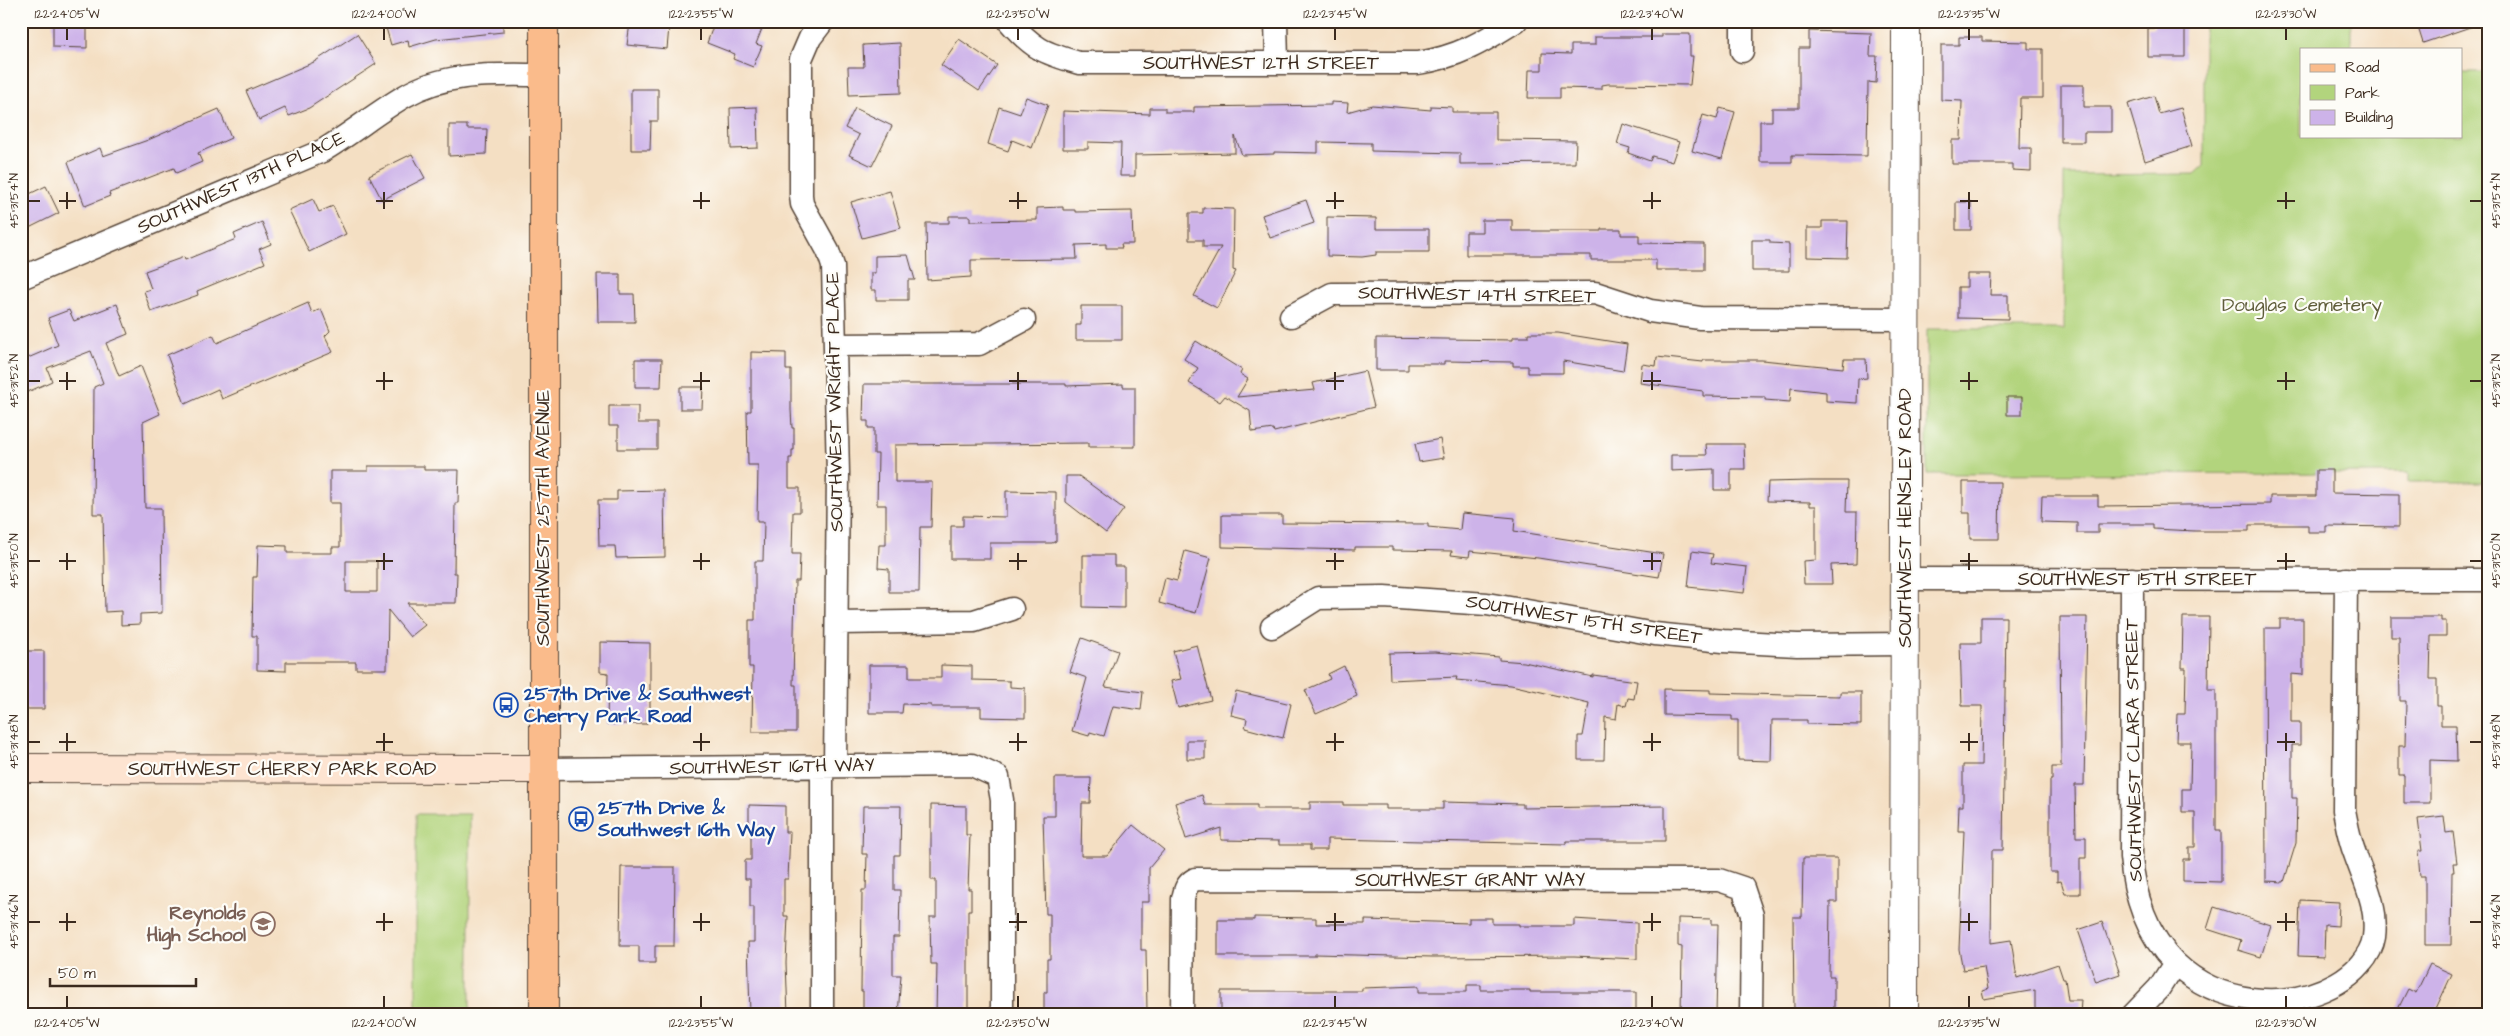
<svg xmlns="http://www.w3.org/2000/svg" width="2510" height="1036" font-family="'Architects Daughter',sans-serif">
  <rect width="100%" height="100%" fill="#fdfcf7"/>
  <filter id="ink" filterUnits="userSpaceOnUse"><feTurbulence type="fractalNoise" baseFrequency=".02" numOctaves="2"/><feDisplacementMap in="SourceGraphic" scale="10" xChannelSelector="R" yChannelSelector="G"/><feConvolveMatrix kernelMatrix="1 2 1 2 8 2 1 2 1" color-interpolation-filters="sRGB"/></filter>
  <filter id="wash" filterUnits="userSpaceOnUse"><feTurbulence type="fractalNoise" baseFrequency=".0096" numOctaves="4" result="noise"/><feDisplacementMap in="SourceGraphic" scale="20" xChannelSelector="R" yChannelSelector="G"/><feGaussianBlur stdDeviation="1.12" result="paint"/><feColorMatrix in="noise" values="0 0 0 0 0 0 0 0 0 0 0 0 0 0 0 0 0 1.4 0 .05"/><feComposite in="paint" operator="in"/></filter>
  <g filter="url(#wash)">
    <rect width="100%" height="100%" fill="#f4dfc3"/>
    <!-- green -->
    <path fill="#b2d47d" stroke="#767f4e" d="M2204,21h147v28h-50v87h160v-64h28v410h-81v-9l-481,1v-145h137v-154l131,-1 9,-8z
      M416,814h54v201h-54z"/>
    <g id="blocks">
      <!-- building -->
      <path fill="#cdb3e9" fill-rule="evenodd" d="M53,21h34v27l-34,-1z
        M384,21h119v11l-67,7 -27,8 -1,-7 -17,5z
        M715,21h50l-9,23 6,2 -9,21 -20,-8 2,-5 -28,-11z
        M2155,21h30v36h-37v-29h7z
        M2416,21h62l1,3 -56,19z
        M630,23l39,4 -2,22 -40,-4z
        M1809,31l62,2 -1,23h7l-1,27 -8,-1 -1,74 -75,-1v7h-32v-41h12v-13h27v-60h10z
        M357,34l19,30 -67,44 -20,8 -4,-8 -26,12 -13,-29 68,-29z
        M1662,34h28v22h3l-3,29 -82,-1 -6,1v4l-42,-1v10h-32l1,-28h13v-17l29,1v-9h24v-8h67z
        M1959,37h23v4l46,1v7h15v49h-23l-1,50h12v23l-19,-1v-6h-60v-24h9l1,-39 -21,-1v-55h18z
        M959,39l38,26 -18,26 -38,-26z
        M900,43l1,50 -52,2 -1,-28h16l-1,-22z
        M2061,85h23v22h27v25h-27v10h-23z
        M631,89h27v32h-7l-1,29h-19z
        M2154,96l5,18 22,-6 11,38 -47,15 -17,-57z
        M1026,97l22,8 -16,43 -20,-8 -4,11 -20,-7 11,-37 21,7z
        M1331,102l17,1 -1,9 25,-7 59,5v-4l21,1v5h44v28l80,1 -1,22 -115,1v-11l-89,-2v-8l-53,-1v11l-44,-1v2l-32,1 -7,-19v17l-100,2v21h-15l1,-33 -33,-1v7h-25v-38l87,3v-6h15v4h29v-5l137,-2z
        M757,107l1,41 -27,1 -1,-41z
        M855,108l37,18 -20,40 -23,-11 10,-20 -14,-7z
        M1720,108l15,4 -13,47 -30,-8 11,-36 14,4z
        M219,109l12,29 -33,15 4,9 -26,11 -2,-5 -65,25 1,3 -25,10 -17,-44 32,-14 3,8 45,-16z
        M1623,124l56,18 -7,20 -20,-6 -2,5 -22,-8 2,-5 -13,-4z
        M449,125h18v4h20l-1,25 -37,2z
        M412,154l13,24 -43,22 -13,-25z
        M46,186l13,27 -38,19v-34z
        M890,191l11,37 -39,10 -11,-36z
        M313,199l6,13 14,-6 13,28 -37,18 -20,-42z
        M1306,200l8,23 -44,15 -8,-23z
        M1956,202h15v28h-15z
        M1063,207v3h12v2l57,-1 1,33h-12l1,4h-16v-4l-30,1 1,14 -106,1v17l-44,3 -1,-57h23v-7h21v5l67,-1v-12z
        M1203,208l31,1 -1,61 3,1 -19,37 -23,-12 27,-49h-18v-7h-14v-27h14z
        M1327,217l49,1v11h53v23h-53v3l-14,2 -35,-1z
        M1482,220h30v11h89v-2h20v6h18v8l65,1v26h-48v-10h-65v-5h-125v-23h16z
        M1822,221h26l-1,37 -40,-1v-29h15z
        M262,222l9,22 -12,5 6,14 -68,28 1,4 -47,17 -7,-21 7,-2 -6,-18 39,-14 1,3 51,-21 -2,-5z
        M1752,240h18v3l19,1v27h-37z
        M908,255l7,25h-7v20h-32v-10h-5v-17h4v-17z
        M597,274h23v20h14l1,28h-37z
        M1967,274h24l-1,21h18v24l-50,-1v-31h9z
        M308,303l4,10 9,-4 9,22 -5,5 8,16 -111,47 -4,-10 -33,15 -18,-49 46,-20 4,8z
        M117,304l11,30 -22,9 13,33 22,-10 19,48 -17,8 2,86h16l1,105 -22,1v10l-19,1v-14l-16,1 -2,-98h-10l1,-127 9,-4 -12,-32 -44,17 5,13 -31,14v-34l37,-16 -10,-27 21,-8 5,11z
        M1081,306h41v34h-46v-15h5z
        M1528,333h30l69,11 -4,27 -60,-10v12h-35v-7h-15v-4l-69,-1v3h-36v6h-32v-32l137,2v-3h15z
        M1196,341l46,29 -2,4 8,5 -11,18 78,-7 -2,-7 52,-12 9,36 -100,25 -1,-3 -21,3 -2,-21 -25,-15 -5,6 -31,-19 9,-15 -14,-9z
        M751,352l35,1v17h5v40l1,18h2v22h-2v8h-3v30h11v24h-7l-1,42h8l-1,27h-4l-2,104h3v47h-44l1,-65h-4v-47h6v-59h8l1,-39h-7l1,-57h-10l-1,-54h4z
        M1657,357l46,5v-2h59l81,8 1,-9h22l1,19 -9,1 -1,24 -31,-2v-9l-35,-4 -1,14 -25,-2v-3l-62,-1v-5l-63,-8 2,-19 14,2z
        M635,359h27l-1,28h-26z
        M864,384h202v2l57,-2v3h12v60h-47v-4l-193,2v37h37l-1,45h-11l-1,65h-30v-23l-11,-1 1,-23h7v-40h-9l1,-51h-4v-26h-6v-7h-5z
        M680,387h23l-1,22h-22z
        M2007,397h15v18h-15z
        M609,406h29v17h19v26h-39v-23h-9z
        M1440,439l4,19 -25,4 -4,-18z
        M1706,444h38l1,25h-14v21h-17v-21l-43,2v-16h36z
        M368,466h56v4h35l-1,33h-3l-1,70h3l-1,30h-49l18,22 -15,12 -22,-27 -1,59h-31v-7h-70v9l-29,-1v-34h-5l1,-59h4l1,-32 29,1v7h45v-6h8v-44h-10v-32h38zM346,561h31v31h-31z
        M2316,470h16v23l67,1v33l-73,-1v6h-18v-7h-59v6h-54l-42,-2v-5h-55v9h-21v-10l-36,-1 1,-26h56v10l172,-2v-8h46z
        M1066,476h13l45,33 -18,24 -40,-31z
        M1810,481h37l-1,31h11l-1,52 -25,1 1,19h-28l-1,-23 13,-1v-54h-6v-4l-43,-1 1,-19z
        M1963,482h37l-1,57h-29v-26h-7z
        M664,490l1,67 -49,1 -1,-12h-16l-1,-46h19v-9z
        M1006,491l50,1v49l-4,2h-62v16h-39v-33h12v-10l43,1z
        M1462,513l53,5 -1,13 149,23 -4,23 -121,-19 -68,-7 -1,6 -18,-2 1,-4 -60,-1v-3h-37v3l-133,-3v-32h60v8l146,1v3l32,3z
        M1185,551l26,7 -15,55 -37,-10 6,-25 12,3z
        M1692,551l21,3 -2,9 36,4 -3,26 -56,-6z
        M1083,555h31v11h10v42l-41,-1z
        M1981,617h25l-3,233h-11l-1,93 20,-3 6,38 41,-14 5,15h2l3,21h13l-1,15h-45v-25l-51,9 -2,-8 6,-2 -4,-22 -21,3 -4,-21 5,-118h-6l1,-25h4v-41h18l1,-59h-20l-2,-63h21z
        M2060,617h27l-3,168h-9l1,52h10v21h-6v36h-15l-4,-13 -4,1v-10h-7v-92h2v-13h9z
        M2183,617h26l-1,73h8v140h5v52l-38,-1v-22h6v-12h6v-35h-13v-23h8l1,-47h-15l1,-28h8l1,-46h-4z
        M2391,617h50v4h5v15h-15l-1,43h7v27h4v19h15l1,36 -27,-1v43h-26v-28h-5v-29h6l1,-45h-6l-1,-64h-8z
        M2280,619h23v56l-12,-1v48h9v23h-8v53h5l-1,45 -12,39 -18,-1 -1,-253h15z
        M1082,638l36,13 -13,36 38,5 -2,18 -28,-4 -9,30 -14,-4 -1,4 -17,-5 15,-53 -17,-6z
        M600,642l50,1v66h-3v15h-40l1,-51 -8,-1z
        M1197,645l14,55 -33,8 -7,-27 10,-2 -8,-28z
        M21,651h23v58h-23z
        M1435,652l64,5v3l25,2 69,15v-2l44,6 -3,18 -6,-1 -2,8 -8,-2 -2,15 -11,-2 -1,43h-26v-24h5l6,-33 -78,-18 -55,-5 1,-3 -67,3 -1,-27z
        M869,665h40v13h32v-13l31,1v14l38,1v6l15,1v30l-44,-1v-10h-50v-2l-28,-1 -1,9h-33z
        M1344,666l13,30 -41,18 -11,-24 25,-11 -2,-5z
        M1664,689l46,1v3l77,2 53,1v-4h21v33l-54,-1v-4h-35l-1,41 -33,-1v-40h-6v-4l-68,-1z
        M1236,691l55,13 -8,34 -38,-10 2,-9 -16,-4z
        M1187,740h18v19h-18z
        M1055,778h36l-1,25h-8l-1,53h26l26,-31 31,25 -15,18v34h-8v48h5l1,62 -64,-1v4h-39v-23h3v-33h3v-45h-4l-3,-98h12z
        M1202,795l3,10h52v4h53v-7h33v3h43v4h57v-7l80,2v4l142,-2v35h-99v3l-239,-5v11h-17v-5h-31v-4l-58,-1v-12l-35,11 -11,-36z
        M749,805l36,1v26h5l-2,47h-4v37h4l-2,47 2,52h-38l-2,-73h6v-35h-4v-28h-5v-19h6v-36h-2z
        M931,805l35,1v29h4l-2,54h3v21h-3v105h-32l1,-51h-6l-1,-47h6v-37h-5z
        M863,806h38l-1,49h-6v35h6l-1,47h-6v38h8l-3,40h-35v-24h-2l1,-101h4l1,-36h-5z
        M2444,816l2,17 7,-1 4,31h-4l1,9h-2l-1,73h-26v-69h-5l-2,-25h4l-4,-32z
        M1803,858h34v44h-7l-1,74h5v35h-40l-1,-94h9z
        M621,867h54l-1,79h-19v17h-16v-17h-19z
        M2300,900l39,2 -1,24 -13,-1 -1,32 -26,-1z
        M2214,907l57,18 -10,32 -23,-7 3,-10 -34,-11z
        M1254,917l62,1v6h49v-4l104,3v-5h23v6h27v2h55v-7l63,4v36l-63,-3 -141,1 -118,-3v2h-97v-36h36z
        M1678,918l33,1v5h7l-2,91h-35l1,-68 -4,-1z
        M2102,922l18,52 -24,8 -18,-52z
        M2430,964l22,10 -19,41h-23l-12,-6 10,-20 8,4z
        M1467,985h14v5h49v2h106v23h-415v-24h141v-3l57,-2v6h48z"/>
    </g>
  </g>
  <g filter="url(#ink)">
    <use href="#blocks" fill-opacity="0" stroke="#574537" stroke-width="1"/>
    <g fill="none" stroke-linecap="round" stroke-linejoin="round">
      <!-- minor casing -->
      <g stroke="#574537" stroke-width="25">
        <path id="minor" d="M823,21l-13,17 -9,21v136l1,9 26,47 5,15 5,208 -3,292
          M1009,21c24,28 35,32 70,42h339c40,-6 65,-21 98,-42
          M1276,21l1,41
          M1742,51v-30
          M21,278l301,-127c29,-17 55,-39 83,-55 42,-25 92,-21 139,-21
          M1291,316l41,-22 263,-1 55,18 50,7 206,1
          M835,345l144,-1 45,-24
          M1906,579l583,1
          M2132,579l-1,278c3,38 16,78 44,106 43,41 111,49 162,20 16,-9 34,-26 37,-46 4,-31 -9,-54 -19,-83 -6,-15 -8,-29 -11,-44l2,-231
          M838,623l136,-2 38,-12
          M1272,627l46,-29 66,-1 103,7 168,30 68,7 74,4 108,-1
          M822,766v249
          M543,769l429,-4 26,12 4,23v215
          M1182,1015l1,-116c2,-9 3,-15 12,-20l524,1 24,8 9,27 -1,100
          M2133,1015l26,-27 16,-25"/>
      </g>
      <!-- tertiary casing -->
      <g stroke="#574537" stroke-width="30">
        <path id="tertiary" d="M1904,1015l2,-994"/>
      </g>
      <!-- secondary casing -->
      <g stroke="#574537" stroke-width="30">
        <path id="secondary" d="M21,768l522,1"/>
      </g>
      <!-- primary casing -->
      <g stroke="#574537" stroke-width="30">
        <path id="primary" d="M544,1015v-994"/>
      </g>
      <!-- minor -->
      <use href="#minor" stroke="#fff" stroke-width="22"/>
      <!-- tertiary -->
      <use href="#tertiary" stroke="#fff" stroke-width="28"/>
      <!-- secondary -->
      <use href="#secondary" stroke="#fde4d1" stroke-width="28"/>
      <!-- primary -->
      <use href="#primary" stroke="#fabb8b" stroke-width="28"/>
    </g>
  </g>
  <!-- ticks -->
  <path fill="none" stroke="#3b2a1e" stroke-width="2" d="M67,28v12M384,28v12M701,28v12M1018,28v12M1335,28v12M1652,28v12M1969,28v12M2286,28v12M67,192v17M384,192v17M701,192v17M1018,192v17M1335,192v17M1652,192v17M1969,192v17M2286,192v17M28,201h12M59,201h17M376,201h17M693,201h17M1009,201h18M1326,201h18M1643,201h18M1960,201h18M2277,201h18M2470,201h12M67,372v18M384,372v18M701,372v18M1018,372v18M1335,372v18M1652,372v18M1969,372v18M2286,372v18M28,381h12M59,381h17M376,381h17M693,381h17M1009,381h18M1326,381h18M1643,381h18M1960,381h18M2277,381h18M2470,381h12M67,553v17M384,553v17M701,553v17M1018,553v17M1335,553v17M1652,553v17M1969,553v17M2286,553v17M28,561h12M59,561h17M376,561h17M693,561h17M1009,561h18M1326,561h18M1643,561h18M1960,561h18M2277,561h18M2470,561h12M67,733v18M384,733v18M701,733v18M1018,733v18M1335,733v18M1652,733v18M1969,733v18M2286,733v18M28,742h12M59,742h17M376,742h17M693,742h17M1009,742h18M1326,742h18M1643,742h18M1960,742h18M2277,742h18M2470,742h12M67,913v18M384,913v18M701,913v18M1018,913v18M1335,913v18M1652,913v18M1969,913v18M2286,913v18M28,922h12M59,922h17M376,922h17M693,922h17M1009,922h18M1326,922h18M1643,922h18M1960,922h18M2277,922h18M2470,922h12M67,996v12M384,996v12M701,996v12M1018,996v12M1335,996v12M1652,996v12M1969,996v12M2286,996v12"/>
  <!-- icons -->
  <defs>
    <g id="bus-ring" transform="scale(1.25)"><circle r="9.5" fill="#fdfcf7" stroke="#1a4fb4" stroke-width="1.5"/><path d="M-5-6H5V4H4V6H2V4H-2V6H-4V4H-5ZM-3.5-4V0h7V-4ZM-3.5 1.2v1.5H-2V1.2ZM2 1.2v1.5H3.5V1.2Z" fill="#1a4fb4"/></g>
    <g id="school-ring" transform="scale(1.25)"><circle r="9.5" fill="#fdfcf7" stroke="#8d6e63" stroke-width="1.5"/><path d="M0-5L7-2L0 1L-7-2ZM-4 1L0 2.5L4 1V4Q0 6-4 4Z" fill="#8d6e63"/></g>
  </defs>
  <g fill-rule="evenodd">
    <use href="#bus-ring" x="506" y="705"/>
    <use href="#bus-ring" x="581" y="819"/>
    <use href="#school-ring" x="263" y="924"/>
  </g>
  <g text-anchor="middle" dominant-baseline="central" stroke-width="4.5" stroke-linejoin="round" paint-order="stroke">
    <!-- street labels -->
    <g font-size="19" fill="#3b2a1e" stroke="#fdfcf7">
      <text x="1261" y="63">SOUTHWEST 12TH STREET</text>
      <text transform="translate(241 183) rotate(-24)">SOUTHWEST 13TH PLACE</text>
      <text transform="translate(1477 295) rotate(1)">SOUTHWEST 14TH STREET</text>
      <text transform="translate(835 402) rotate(-91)">SOUTHWEST WRIGHT PLACE</text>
      <text transform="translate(543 518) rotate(-90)">SOUTHWEST 257TH AVENUE</text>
      <text transform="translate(1905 518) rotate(-90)">SOUTHWEST HENSLEY ROAD</text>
      <text x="2137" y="579">SOUTHWEST 15TH STREET</text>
      <text transform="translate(1584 620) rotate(9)">SOUTHWEST 15TH STREET</text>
      <text transform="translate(2134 750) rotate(-91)">SOUTHWEST CLARA STREET</text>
      <text transform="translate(772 767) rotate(-1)">SOUTHWEST 16TH WAY</text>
      <text x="282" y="769">SOUTHWEST CHERRY PARK ROAD</text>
      <text x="1470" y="880">SOUTHWEST GRANT WAY</text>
    </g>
    <!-- park labels -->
    <g font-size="19" fill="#5f5d3a" stroke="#fdfcf7">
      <text x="2302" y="305">Douglas Cemetery</text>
    </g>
    <!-- transit labels -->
    <g font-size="19" font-weight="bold" fill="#164399" stroke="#fdfcf7" text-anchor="start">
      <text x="524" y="694">257th Drive &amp; Southwest<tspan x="524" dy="22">Cherry Park Road</tspan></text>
      <text x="598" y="808">257th Drive &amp;<tspan x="598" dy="22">Southwest 16th Way</tspan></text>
    </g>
    <!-- education labels -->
    <g font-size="19" font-weight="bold" fill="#785e54" stroke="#fdfcf7" text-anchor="end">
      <text x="246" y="913">Reynolds<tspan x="246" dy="22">High School</tspan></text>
    </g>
  </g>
  <!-- margin -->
  <rect width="2510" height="1036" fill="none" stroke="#fdfcf7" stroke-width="55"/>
  <!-- legend -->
  <rect x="2300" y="48" width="162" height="90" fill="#fdfcf7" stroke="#afa8a0"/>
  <rect x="2310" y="64" width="25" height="8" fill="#fabb8b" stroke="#afa8a0"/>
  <text x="2345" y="72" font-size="15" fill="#3b2a1e">Road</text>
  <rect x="2310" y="85" width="25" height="15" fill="#b2d47d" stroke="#afa8a0"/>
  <text x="2345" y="98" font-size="15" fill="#3b2a1e">Park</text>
  <rect x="2310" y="110" width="25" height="15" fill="#cdb3e9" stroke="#afa8a0"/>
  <text x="2345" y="122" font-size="15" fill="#3b2a1e">Building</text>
  <!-- scale -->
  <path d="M50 978v8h146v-8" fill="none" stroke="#3b2a1e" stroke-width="2.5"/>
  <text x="58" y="978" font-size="15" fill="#3b2a1e" stroke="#fdfcf7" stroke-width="4" paint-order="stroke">50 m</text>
  <rect x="28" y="28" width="2454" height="980" fill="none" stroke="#3b2a1e" stroke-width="2"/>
  <g font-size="12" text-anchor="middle" fill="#3b2a1e">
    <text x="67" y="18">122°24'05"W</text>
    <text x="384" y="18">122°24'00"W</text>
    <text x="701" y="18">122°23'55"W</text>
    <text x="1018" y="18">122°23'50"W</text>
    <text x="1335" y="18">122°23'45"W</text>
    <text x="1652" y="18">122°23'40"W</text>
    <text x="1969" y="18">122°23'35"W</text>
    <text x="2286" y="18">122°23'30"W</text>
    <text transform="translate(14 201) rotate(-90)" y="4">45°31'54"N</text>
    <text transform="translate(2496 201) rotate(-90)" y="4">45°31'54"N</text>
    <text transform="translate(14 381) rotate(-90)" y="4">45°31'52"N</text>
    <text transform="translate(2496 381) rotate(-90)" y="4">45°31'52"N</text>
    <text transform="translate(14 561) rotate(-90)" y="4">45°31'50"N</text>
    <text transform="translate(2496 561) rotate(-90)" y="4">45°31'50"N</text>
    <text transform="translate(14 742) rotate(-90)" y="4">45°31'48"N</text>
    <text transform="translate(2496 742) rotate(-90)" y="4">45°31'48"N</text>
    <text transform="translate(14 922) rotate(-90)" y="4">45°31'46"N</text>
    <text transform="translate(2496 922) rotate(-90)" y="4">45°31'46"N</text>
    <text x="67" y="1027">122°24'05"W</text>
    <text x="384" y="1027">122°24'00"W</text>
    <text x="701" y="1027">122°23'55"W</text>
    <text x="1018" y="1027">122°23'50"W</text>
    <text x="1335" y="1027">122°23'45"W</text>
    <text x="1652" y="1027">122°23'40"W</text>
    <text x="1969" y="1027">122°23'35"W</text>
    <text x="2286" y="1027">122°23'30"W</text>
  </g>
</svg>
